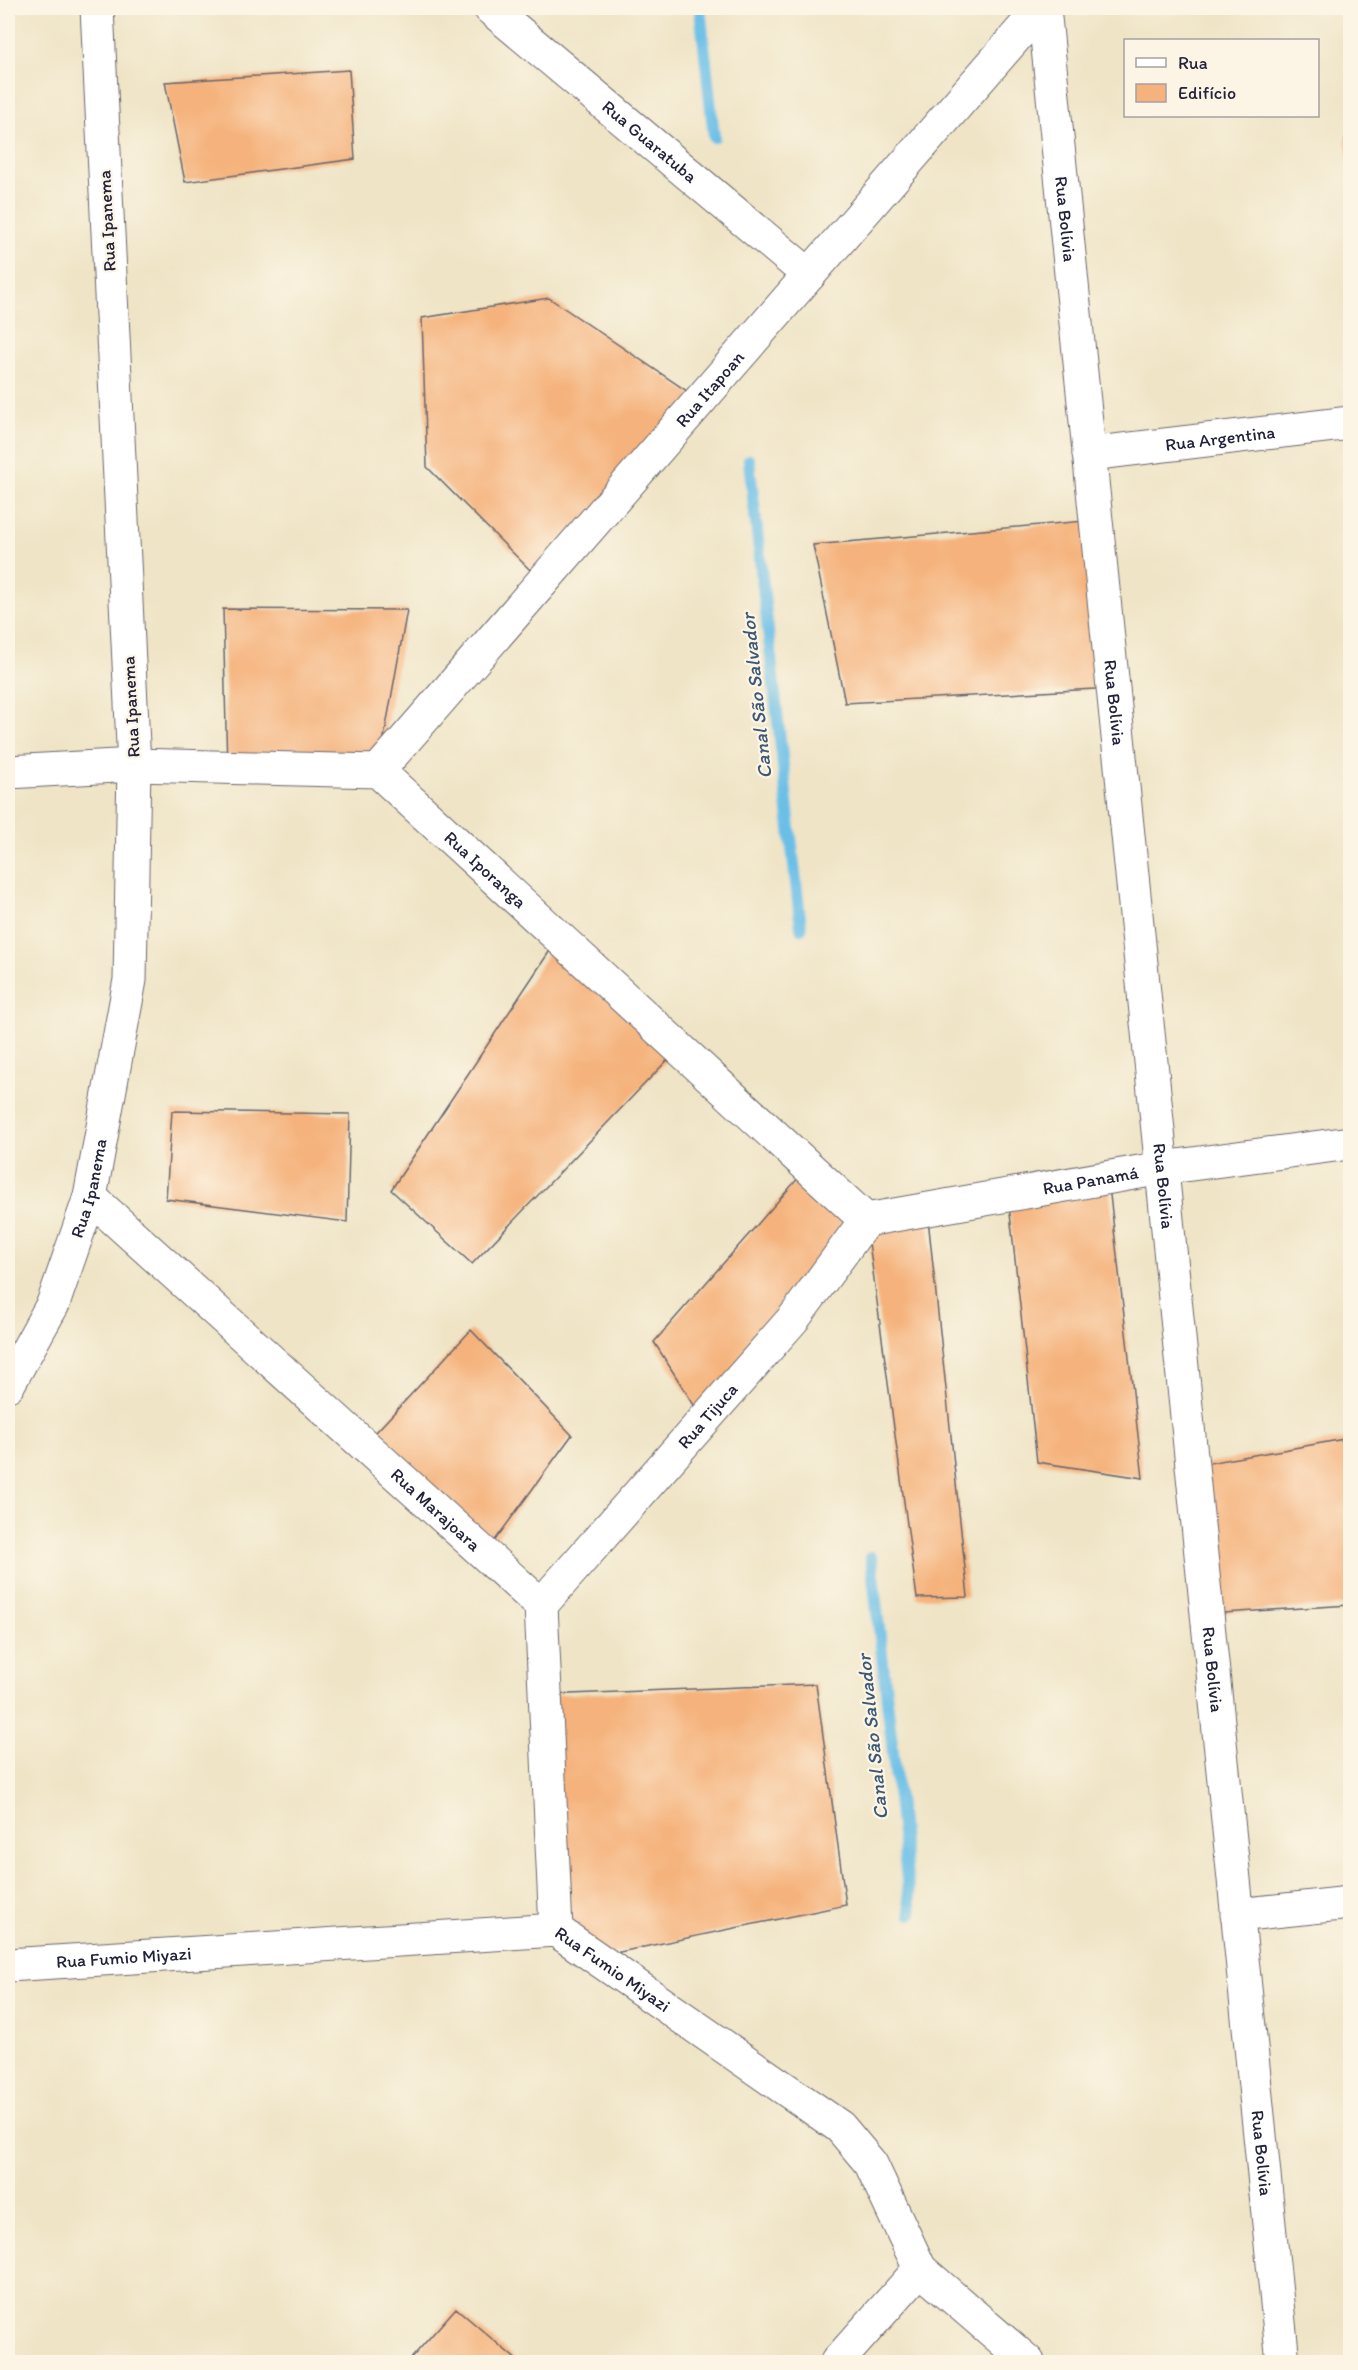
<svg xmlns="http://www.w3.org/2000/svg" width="1358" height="2370" font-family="Itim,sans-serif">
  <rect width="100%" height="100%" fill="#fcf5e5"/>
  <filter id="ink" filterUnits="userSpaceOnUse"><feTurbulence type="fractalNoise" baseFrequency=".0167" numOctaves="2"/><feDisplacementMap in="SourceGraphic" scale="12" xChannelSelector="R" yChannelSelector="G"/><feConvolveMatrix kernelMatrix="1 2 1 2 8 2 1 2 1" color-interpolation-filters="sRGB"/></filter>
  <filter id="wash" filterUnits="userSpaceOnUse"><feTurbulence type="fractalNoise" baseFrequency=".008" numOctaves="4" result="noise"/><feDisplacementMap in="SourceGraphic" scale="24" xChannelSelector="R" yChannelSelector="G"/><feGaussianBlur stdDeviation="1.35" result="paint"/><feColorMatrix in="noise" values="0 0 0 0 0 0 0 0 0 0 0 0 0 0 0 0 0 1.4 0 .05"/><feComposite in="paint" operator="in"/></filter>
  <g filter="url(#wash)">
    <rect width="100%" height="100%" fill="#efe4c6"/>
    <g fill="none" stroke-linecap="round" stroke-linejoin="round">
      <!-- stream -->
      <path stroke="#6bbfe7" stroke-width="12" d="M700,8l14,129
        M749,460l52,468
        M871,1557l40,357"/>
    </g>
    <g id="blocks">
      <!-- building -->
      <path fill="#f5b27c" d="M349,70l6,89 -170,23 -20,-100z
        M1345,139h5v30h-1z
        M549,298l151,102 -158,182 -115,-115 -5,-149z
        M1096,520l17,168 -268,15 -32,-158z
        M223,609l184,1 -29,161 -151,-4z
        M559,937l120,111 -207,216 -81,-74z
        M172,1111l178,3 -3,108 -181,-23z
        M808,1167l58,53 -162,201 -50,-79z
        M1108,1178l35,300 -106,-16 -29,-267z
        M927,1209l41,388 -51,1 -51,-378z
        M471,1330l101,105 -87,119 -121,-109z
        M1350,1438v167l-143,9 -15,-148z
        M816,1684l30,221 -250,52 -40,-27 -10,-235z
        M456,2308l63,54h-111z"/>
    </g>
  </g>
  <g filter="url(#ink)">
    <use href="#blocks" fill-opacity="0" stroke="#6a666c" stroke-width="1.5"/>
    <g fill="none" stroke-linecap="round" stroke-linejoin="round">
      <!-- minor casing -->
      <g stroke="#6a666c" stroke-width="35">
        <g id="minor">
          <path id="s1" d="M490,8l319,267"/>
          <path id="s2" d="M1044,8l239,2354"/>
          <path id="s3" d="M1089,454l261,-31"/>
          <path id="s4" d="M378,771l663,-763"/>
          <path id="s5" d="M8,772l126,-7 244,6 488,449"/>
          <path id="s6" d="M90,1197l451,408 15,325"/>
          <path id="s7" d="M866,1220l296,-52 188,-25"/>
          <path id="s8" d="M8,1385l45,-81 37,-107 40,-217 4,-215 -37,-757"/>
          <path id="s9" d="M541,1605l253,-287 72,-98"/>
          <path d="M1237,1915l113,-12"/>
          <path id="s10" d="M8,1965l548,-35 284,197 31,37 49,105 108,93"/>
          <path d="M837,2362l83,-93"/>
        </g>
      </g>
      <!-- minor -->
      <use href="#minor" stroke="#fff" stroke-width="33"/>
    </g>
  </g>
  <g text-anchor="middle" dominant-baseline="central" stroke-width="4.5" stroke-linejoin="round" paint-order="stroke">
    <!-- street labels -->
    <g font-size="18" fill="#22223b" stroke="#fcf5e5">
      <text stroke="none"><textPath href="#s1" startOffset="208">Rua Guaratuba</textPath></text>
      <text stroke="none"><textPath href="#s2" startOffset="212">Rua Bolívia</textPath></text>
      <text transform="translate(107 221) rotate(-93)">Rua Ipanema</text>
      <text stroke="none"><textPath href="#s4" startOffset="506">Rua Itapoan</textPath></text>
      <text stroke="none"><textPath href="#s3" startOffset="132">Rua Argentina</textPath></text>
      <text stroke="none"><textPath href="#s2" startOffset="698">Rua Bolívia</textPath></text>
      <text transform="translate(131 707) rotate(-93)">Rua Ipanema</text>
      <text stroke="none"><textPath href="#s5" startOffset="516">Rua Iporanga</textPath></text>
      <text stroke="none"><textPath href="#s7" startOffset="228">Rua Panamá</textPath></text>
      <text stroke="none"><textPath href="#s2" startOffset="1184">Rua Bolívia</textPath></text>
      <text stroke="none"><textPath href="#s8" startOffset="214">Rua Ipanema</textPath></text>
      <text stroke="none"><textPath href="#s9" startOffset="252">Rua Tijuca</textPath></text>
      <text stroke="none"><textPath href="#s6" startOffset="466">Rua Marajoara</textPath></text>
      <text stroke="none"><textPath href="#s2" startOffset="1670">Rua Bolívia</textPath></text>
      <text stroke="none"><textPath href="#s10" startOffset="116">Rua Fumio Miyazi</textPath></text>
      <text stroke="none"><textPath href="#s10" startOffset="618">Rua Fumio Miyazi</textPath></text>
      <text stroke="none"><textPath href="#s2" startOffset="2156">Rua Bolívia</textPath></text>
    </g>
    <!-- water labels -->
    <g font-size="20" font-style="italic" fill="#3c5977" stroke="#fcf5e5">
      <text transform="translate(756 696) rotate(-96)">Canal São Salvador</text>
      <text transform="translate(872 1737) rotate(-96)">Canal São Salvador</text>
    </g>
  </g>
  <!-- margin -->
  <rect width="1358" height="2370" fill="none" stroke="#fcf5e5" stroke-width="30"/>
  <!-- legend -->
  <rect x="1124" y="39" width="195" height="78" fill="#fcf5e5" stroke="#a5a1a1" stroke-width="1.5"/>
  <rect x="1136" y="58" width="30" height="9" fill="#ffffff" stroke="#a5a1a1" stroke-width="1.5"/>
  <text x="1178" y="69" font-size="18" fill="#22223b">Rua</text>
  <rect x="1136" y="84" width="30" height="18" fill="#f5b27c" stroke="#a5a1a1" stroke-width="1.5"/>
  <text x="1178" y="99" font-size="18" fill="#22223b">Edifício</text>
</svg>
